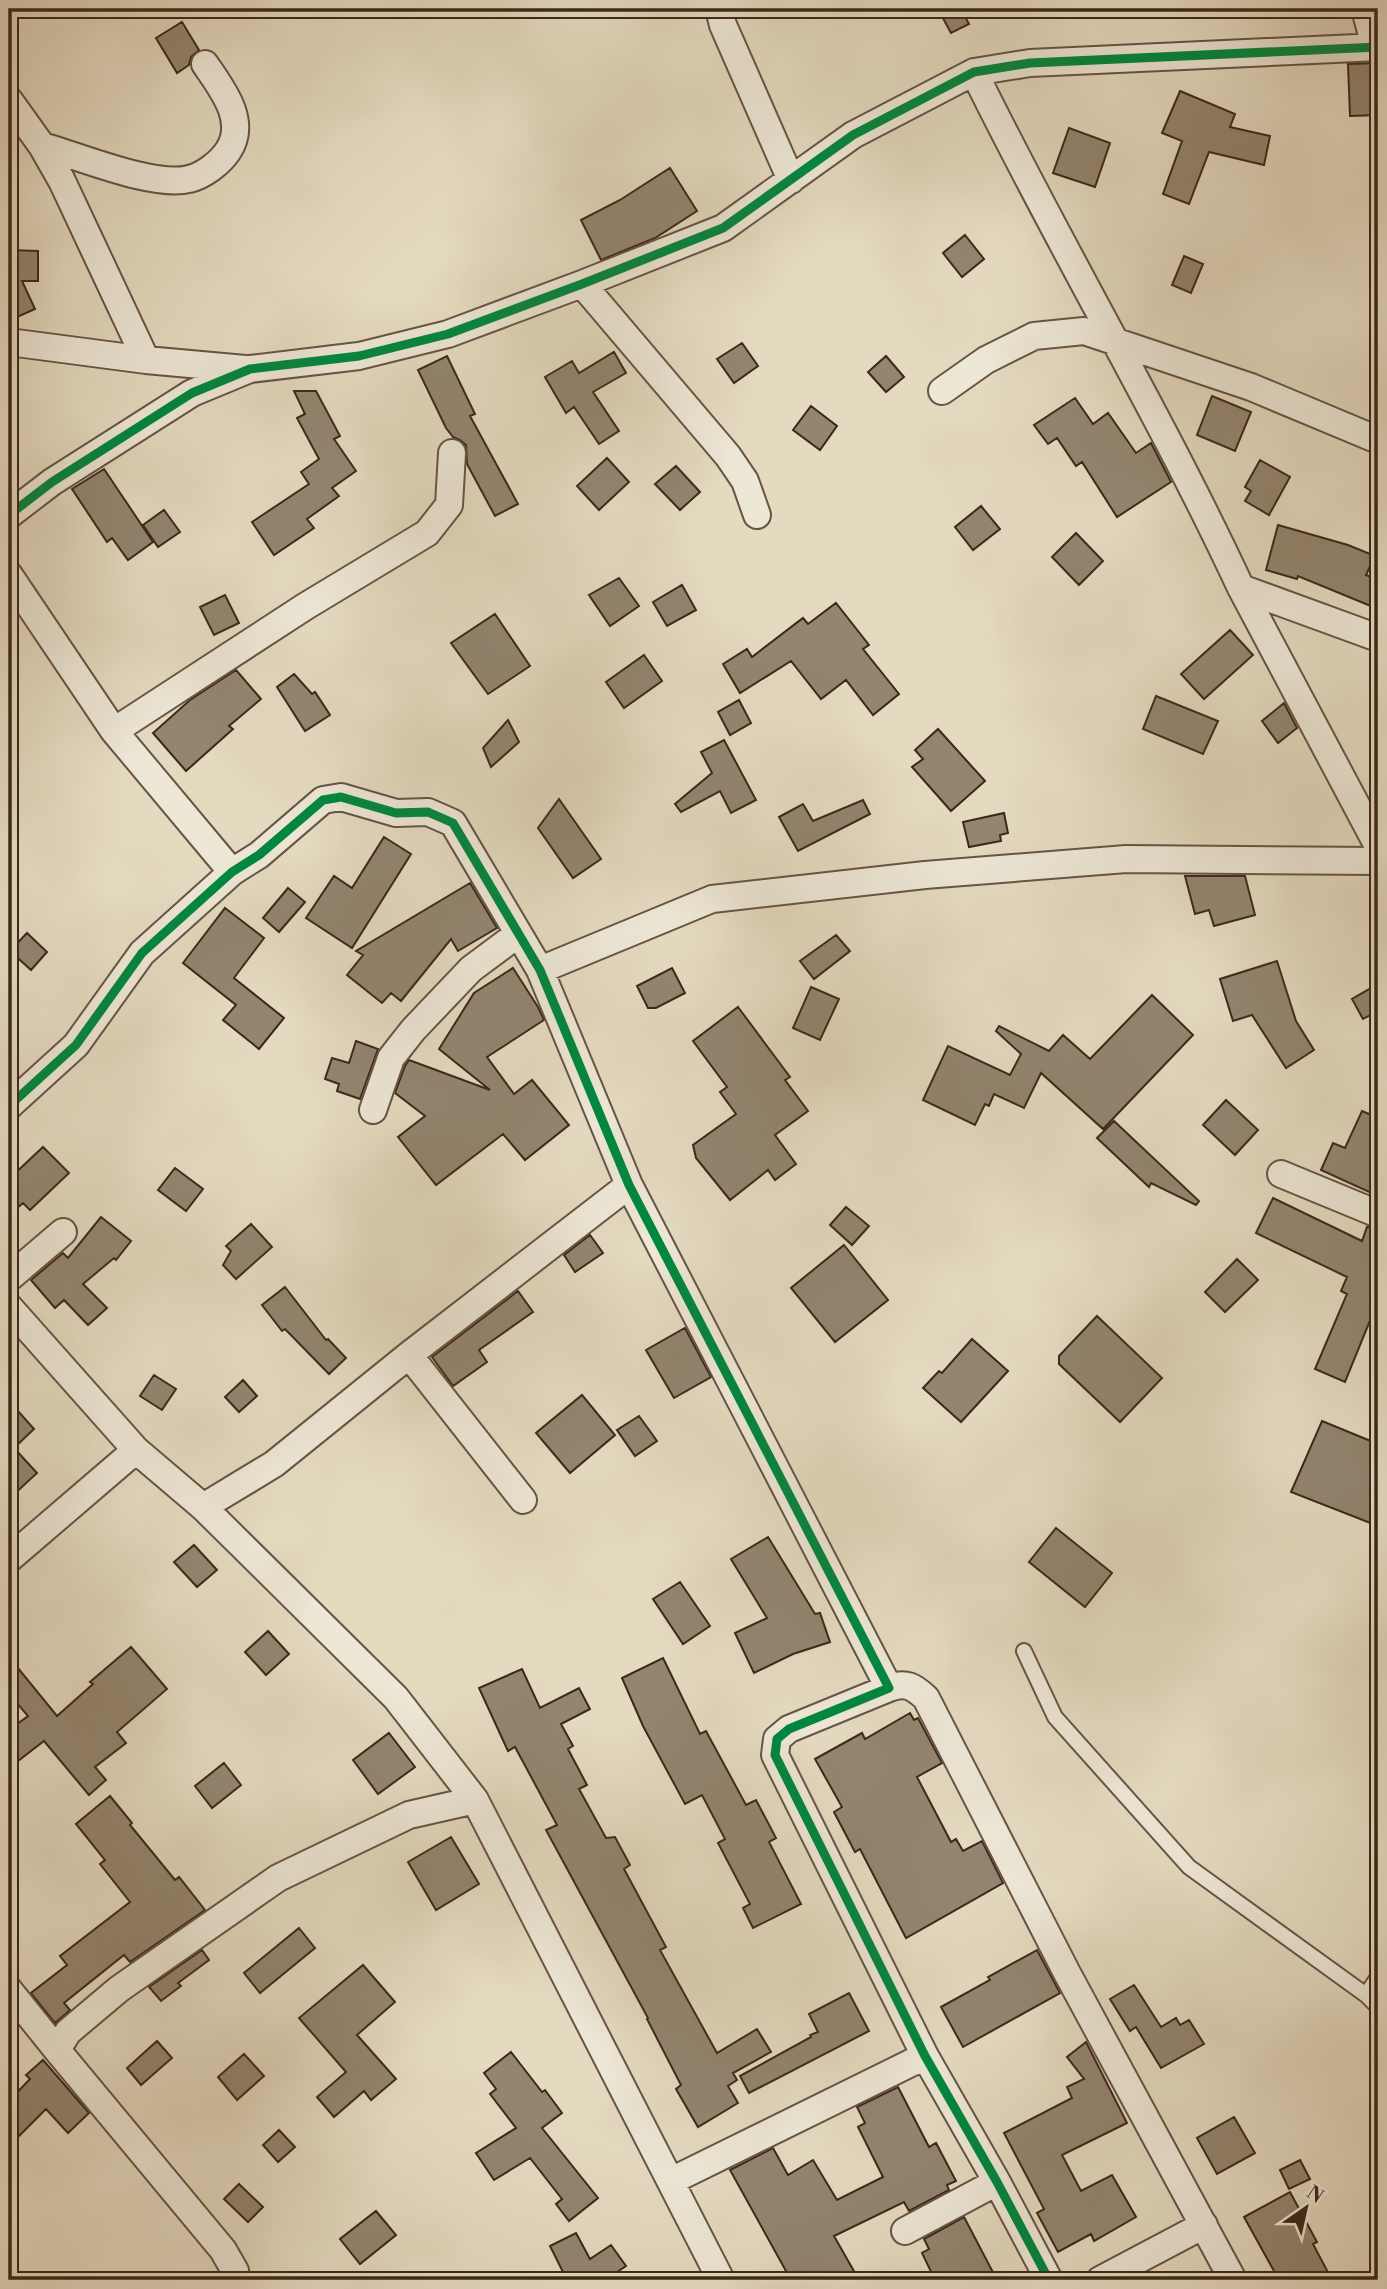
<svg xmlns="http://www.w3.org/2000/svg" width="1387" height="2289" font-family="'Libre Bodoni',serif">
  <rect width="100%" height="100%" fill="#e4dac0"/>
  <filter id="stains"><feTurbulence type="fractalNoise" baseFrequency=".00286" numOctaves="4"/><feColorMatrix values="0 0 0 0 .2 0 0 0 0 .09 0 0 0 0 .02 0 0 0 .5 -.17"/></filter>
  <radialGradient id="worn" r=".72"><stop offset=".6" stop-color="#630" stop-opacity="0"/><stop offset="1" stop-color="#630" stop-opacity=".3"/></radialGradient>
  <!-- building -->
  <path fill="#938570" stroke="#3c281a" stroke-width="2" d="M938,9h23l8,15 -18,9z
    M182,22l17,28 -8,7 -2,8 -12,8 -21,-35z
    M1378,63v52l-28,1 -2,-52z
    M1180,91l55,23 -5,13 40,9 -6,29 -55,-13 -20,52 -26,-10 19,-53 -20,-8z
    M1069,128l41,15 -15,44 -42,-14z
    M670,168l27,43 -42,27 -54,22 -20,-40 39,-20z
    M965,235l19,24 -22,18 -19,-24z
    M9,250l29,1v30h-16l13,28 -20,9 -6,-14z
    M1184,256l19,8 -12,29 -19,-8z
    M742,343l16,23 -24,17 -17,-24z
    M614,352l12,21 -33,19 26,39 -20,13 -25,-37 -8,6 -21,-36 27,-16 7,12z
    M447,356l28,58 -5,2 48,88 -23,12 -28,-52 -1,-19 -6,-5 -7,-3 -7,-9 -28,-58z
    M886,356l18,21 -18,15 -18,-20z
    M294,391h22l24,45 -6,3 22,32 -24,17 7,8 -32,23 7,9 -40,27 -22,-33 57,-38 -8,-12 18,-13 -22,-41 8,-4z
    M1212,396l39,16 -16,39 -38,-16z
    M1075,398l18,26 15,-11 28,40 15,-10 20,39 -54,35 -35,-55 -6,4 -19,-28 -9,6 -14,-19z
    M811,406l26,20 -17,24 -27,-20z
    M607,458l22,24 -30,28 -22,-24z
    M1260,460l30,17 -21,38 -24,-14 6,-10 -6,-4z
    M676,466l24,26 -20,18 -25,-26z
    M104,469l49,73 -25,18 -16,-22 -5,4 -35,-53z
    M981,506l19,23 -27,21 -18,-23z
    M164,510l16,22 -22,15 -15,-22z
    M1278,525l70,20 27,11 -9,19 12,5v29l-80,-33 -1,3 -31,-9z
    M1076,533l27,28 -24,24 -27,-28z
    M619,578l20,28 -29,20 -21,-31z
    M682,585l14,25 -29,16 -14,-24z
    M225,595l14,28 -25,12 -14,-28z
    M836,603l33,42 -6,4 36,45 -26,21 -27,-35 -25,19 -30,-38 -51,32 -17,-29 24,-15 5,8 51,-39 5,6z
    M495,614l35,52 -42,28 -37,-51z
    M1230,630l23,25 -49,44 -23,-25z
    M644,655l18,26 -38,27 -18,-26z
    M236,670l25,29 -32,27 4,3 -47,42 -33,-38 37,-33z
    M294,674l18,20 3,-2 15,23 -25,16 -28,-44z
    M1156,696l62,25 -15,33 -60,-25z
    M739,700l12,23 -21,12 -12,-23z
    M1284,703l13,25 -19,15 -16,-22z
    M508,720l11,22 -28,25 -8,-19z
    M938,729l47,52 -34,30 -39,-44 11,-8 -8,-9z
    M724,740l32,60 -25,13 -11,-22 -39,21 -6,-8 37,-31 -11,-21z
    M559,799l42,60 -28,19 -35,-50z
    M863,800l7,14 -72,37 -19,-34 24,-13 10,17z
    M1004,813l4,20 -8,2 1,6 -32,6 -6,-25z
    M384,837l27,17 -59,94 -46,-30 28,-42 18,12z
    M1185,876h60l10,39 -41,11 -5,-16 -14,4z
    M470,883l27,45 -39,23 -7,-12 -50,62 -10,-8 -9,10 -35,-28 16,-20 -7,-4z
    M288,888l17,14 -26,30 -16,-14z
    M225,908l39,30 -30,40 50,40 -25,31 -36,-29 13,-15 -53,-42z
    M27,933l20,19 -16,18 -21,-19z
    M836,935l14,16 -36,28 -14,-18z
    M1277,961l19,60 18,29 -28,18 -34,-53 -19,6 -13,-42z
    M513,968l25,39 6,13 -57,37 27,37 18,-14 37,45 -44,35 -22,-26 -67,51 -38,-48 27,-21 -30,-23 10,-27 4,-6 81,30 -51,-41 35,-56z
    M672,968l13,25 -29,15h-8l-11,-22z
    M1378,984v27l-15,8 -11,-20z
    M811,987l28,12 -19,41 -27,-12z
    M1152,995l41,40 -90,94 -62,-56 -17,35 -30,-14 -5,12 -4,-2 -10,21 -52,-25 25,-54 62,29 11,-21 -25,-23 3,-5 50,25 14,-16 27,24z
    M738,1007l52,70 -5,3 23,31 -33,24 21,29 -21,16 -7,-10 -38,30 -34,-42 -3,-13 43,-31 -16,-22 7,-5 -34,-46z
    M356,1041l22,8 -18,50 -23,-8 2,-7 -14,-5 7,-21 17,5z
    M1226,1100l32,30 -23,25 -32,-30z
    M1362,1111l16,7v78l-57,-26 12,-27 12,5z
    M1114,1121l85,80 -3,4 -45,-22 -2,4 -52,-49z
    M43,1147l26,26 -39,37 -7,-7 -14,12v-36z
    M175,1168l28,21 -17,22 -28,-21z
    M1273,1198l89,43 5,-14 11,2v72l-33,81 -30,-13 32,-75 -6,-3 6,-14 -91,-44z
    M846,1207l23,19 -17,19 -22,-20z
    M101,1217l30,24 -15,19 -2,-2 -31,26 24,24 -19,17 -24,-25 -9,8 -24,-28 32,-27 5,5z
    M251,1224l21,23 -36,32 -13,-14 8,-14 -5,-5z
    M590,1235l13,18 -28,19 -11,-17z
    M844,1245l44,55 -53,42 -44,-54z
    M1237,1259l21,21 -33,32 -20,-20z
    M285,1287l41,53 2,-1 18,19 -17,16 -44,-45 -3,2 -20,-26z
    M518,1291l15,21 -54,38 8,12 -34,24 -21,-29z
    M1097,1316l65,62 -42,44 -61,-58v-8z
    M685,1328l26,49 -37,21 -28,-48z
    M972,1339l36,32 -47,51 -38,-34 16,-17 3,2z
    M154,1375l22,14 -14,21 -22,-14z
    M243,1380l14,16 -18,16 -14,-15z
    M582,1395l33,40 -45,38 -34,-40z
    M9,1401l25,28 -20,19 23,25 -28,26z
    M639,1416l18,25 -22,15 -18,-26z
    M1322,1421l56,23v82l-87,-34z
    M1056,1528l56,45 -27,34 -56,-45z
    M768,1537l47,77 5,-1 10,29 -37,12 -39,19 -19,-40 32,-15 -36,-59z
    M194,1545l23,25 -20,17 -23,-25z
    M680,1582l30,44 -27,18 -30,-45z
    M268,1631l21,23 -23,21 -21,-23z
    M131,1647l36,42 -50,43 9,11 -31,24 11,13 -17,15 -45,-54 -35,27v-38l19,-14 -19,-22v-37l48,59 36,-32 -3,-2z
    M663,1658l37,76 6,-3 40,74 10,-5 20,38 -7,4 32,62 -48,24 -10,-20 7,-4 -32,-61 7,-4 -23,-44 -17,9 -42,-78 -21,-48z
    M522,1669l18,39 39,-20 11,21 -29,15 12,22 -5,3 19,36 -8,4 27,49 9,-1 15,28 -6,4 42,78 -6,3 57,103 40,-24 14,23 -38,21 4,7 -9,6 10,17 -40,24 -22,-38 5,-4 -34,-66 1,-1 -102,-188 11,-5 -42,-78 -7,4 -29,-63z
    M910,1713l4,7 4,-2 24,45 -25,14 34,65 5,-3 7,12 19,-10 21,42 -97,55 -46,-89 -5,3 -21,-40 8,-5 -27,-48 47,-26 3,6z
    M389,1733l26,34 -37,27 -25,-34z
    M224,1763l17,22 -29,23 -17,-22z
    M110,1796l22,27 -2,2 45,55 4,-3 26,33 -75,52 -6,-7 -60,48 6,7 -15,13 -24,-30 36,-28 -7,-9 70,-54 -30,-38 5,-4 -29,-36z
    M451,1837l28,47 -43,26 -28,-48z
    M299,1928l16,20 -55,45 -16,-20z
    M202,1950l7,10 -31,23 3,3 -20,15 -12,-14z
    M1037,1950l23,43 -97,54 -22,-40 49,-27 -2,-3z
    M363,1965l32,37 -38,33 39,44 -25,21 -7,-9 -30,26 -17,-20 29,-25 -47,-54z
    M1134,1985l27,42 15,-9 4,7 9,-5 15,24 -43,24 -25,-41 -6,4 -20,-32z
    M849,1993l20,38 -120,62 -9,-17 71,-39 -1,-2 8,-3 -9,-18z
    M157,2041l15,17 -31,27 -14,-17z
    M1086,2042l41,81 -65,32 19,36 31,-16 24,42 -42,24 -3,-7 -33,18 -21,-39 7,-4 -40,-76 68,-35 -5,-11 17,-8 -17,-22z
    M511,2052l31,40 3,-2 17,23 -20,15 56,70 -29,23 -13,-17 6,-5 -32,-41 -36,22 -18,-27 40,-25 -26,-34 6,-5 -12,-16z
    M244,2054l20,22 -27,24 -19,-23z
    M43,2060l46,53 -21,20 -22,-24 -27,27 -10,-11v-24l21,-22 -4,-4z
    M898,2087l31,60 7,-4 20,38 -9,4 2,5 -40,21 -5,-9 -70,34 25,44h-68l-61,-110 43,-22 15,27 25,-15 24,40 46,-23 -25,-50 7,-4 -8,-16z
    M1234,2117l21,36 -38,21 -20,-36z
    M279,2130l16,17 -17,15 -15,-17z
    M1300,2160l10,19 -21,10 -9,-19z
    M239,2184l24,23 -15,15 -24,-23z
    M1290,2192l27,50 -4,2 19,36h-53l-35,-63z
    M376,2211l20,24 -36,29 -20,-25z
    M964,2217l33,63h-62l-13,-27 7,-4 -5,-10z
    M576,2233l14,26 21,-14 15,21 -21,14h-47l7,-4 -15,-30z"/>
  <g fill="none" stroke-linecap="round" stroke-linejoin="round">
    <!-- lane casing -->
    <g stroke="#665444" stroke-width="18">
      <path id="lane" d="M1024,1651l31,66 134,150 177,128 12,12
        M1366,1995l12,-18"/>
    </g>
    <!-- street casing -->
    <g stroke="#665444" stroke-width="30">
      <path id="street" d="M719,9l4,16 68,155
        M1365,9l10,38
        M974,72c85,174 185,340 267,516l137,50
        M9,100l33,46 20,35 84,179
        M42,146c37,10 112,42 147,33 14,-3 31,-16 39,-28 20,-30 -6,-62 -23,-87
        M582,284l146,172 17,25 12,34
        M9,342l137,18 99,9
        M942,391l44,-31 48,-24 50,-5 167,56 127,53
        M9,515l43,-33 140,-89 58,-24 109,-13 89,-22 134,-50 141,-56 130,-93 121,-63 56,-9 348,-16
        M9,575l105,156 118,141
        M1241,588l137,258
        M114,731l192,-125 121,-73 22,-28 3,-52
        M540,970l172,-71 213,-24 201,-16 252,2
        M9,1106l67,-61 66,-92 90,-81 27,-17 64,-55 18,-3 55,16 32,-1 25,11 87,147 89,215 260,503 -100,41 -12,10 -2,16 150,301 72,126 52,98
        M373,1110l18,-52 22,-28 58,-61 47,-35
        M1281,1174l97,40
        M9,1278l54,-46
        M9,1307l127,143 67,57 193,191 79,102 246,480
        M409,1355l114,145
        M203,1507l71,-43 135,-109 220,-170
        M9,1559l127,-109
        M889,1688c17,-6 24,-2 37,10l141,275 166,307
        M9,1990l48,60
        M671,2181l254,-125
        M905,2231l92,-49
        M231,2280l4,-9 -12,-21 -166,-200 11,-18 51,-43 159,-111 131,-63 66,-15
        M1100,2280l104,-55"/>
    </g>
    <!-- lane -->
    <use href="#lane" stroke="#ede7d6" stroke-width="14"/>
    <!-- street -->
    <use href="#street" stroke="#ede7d6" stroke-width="26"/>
    <!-- cycleway casing -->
    <g stroke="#ede7d6" stroke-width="13">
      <path id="cycleway" d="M9,515l43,-33 140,-89 58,-24 109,-13 89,-22 134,-50 141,-56 130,-93 121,-63 56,-9 348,-16
        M9,1106l67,-61 66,-92 90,-81 27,-17 64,-55 18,-3 55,16 32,-1 25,11 87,147 89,215 260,503 -100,41 -12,10 -2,16 150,301 72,126 52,98"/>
    </g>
    <!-- cycleway -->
    <use href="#cycleway" stroke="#00873e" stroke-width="9"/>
  </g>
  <!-- margin -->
  <rect width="1387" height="2289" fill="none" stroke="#e4dac0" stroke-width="35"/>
  <rect x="10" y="10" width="1366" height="2268" fill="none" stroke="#3c281a" stroke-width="3.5"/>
  <rect x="18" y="18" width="1352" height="2254" fill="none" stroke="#3c281a" stroke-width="2"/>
  <!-- north arrow -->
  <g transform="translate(1306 2208) rotate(34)" stroke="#ede7d6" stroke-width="5" paint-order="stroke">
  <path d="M0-5L12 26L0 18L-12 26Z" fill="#3c281a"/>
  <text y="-10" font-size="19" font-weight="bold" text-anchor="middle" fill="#3c281a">N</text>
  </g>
  <rect width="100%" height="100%" filter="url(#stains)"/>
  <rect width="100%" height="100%" fill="url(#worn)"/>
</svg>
